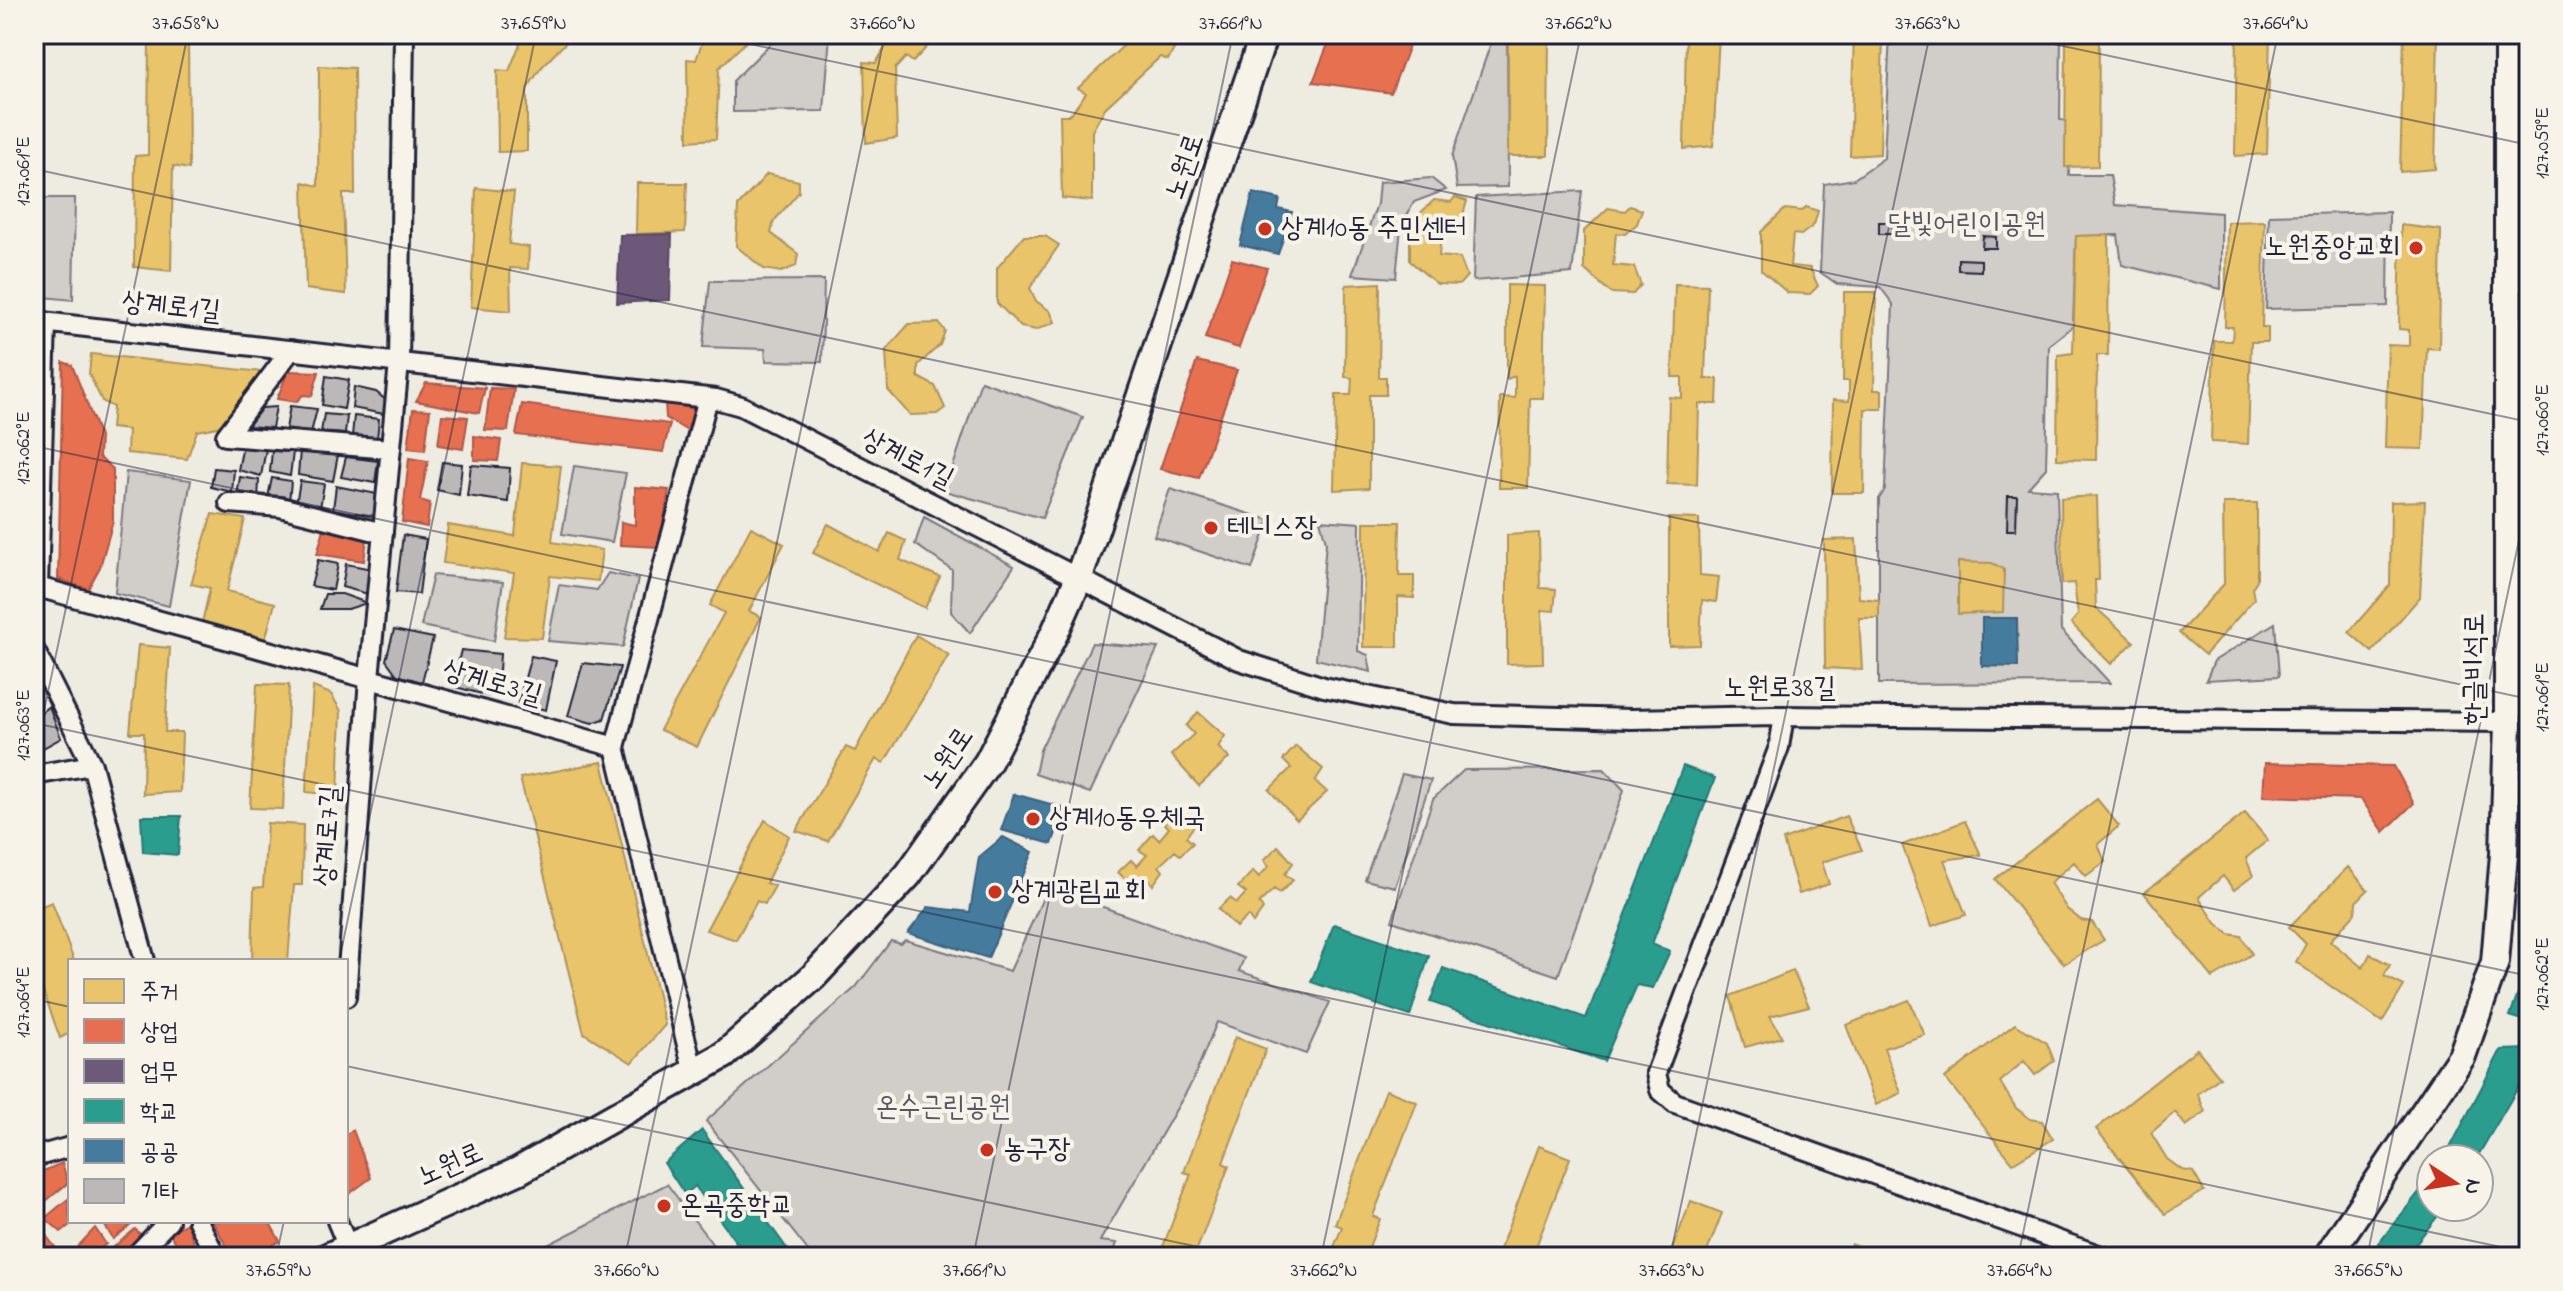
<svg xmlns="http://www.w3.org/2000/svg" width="2563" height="1291" font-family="'Indie Flower','Poor Story',sans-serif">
  <rect width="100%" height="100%" fill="#eeebe1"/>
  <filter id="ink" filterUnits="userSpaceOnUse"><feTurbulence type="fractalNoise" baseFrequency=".0125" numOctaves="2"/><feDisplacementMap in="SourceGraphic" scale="16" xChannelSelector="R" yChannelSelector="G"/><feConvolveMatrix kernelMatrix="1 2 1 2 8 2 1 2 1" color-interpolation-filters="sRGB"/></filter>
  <g filter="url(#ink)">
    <!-- green -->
    <path fill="#d1cdc9" stroke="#7a7882" stroke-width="2" d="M780,34h50l-6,77 -91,1v-31z
      M1494,34h13l1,153 -51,1 -5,-32z
      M1890,34h171l-1,86 7,1 2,54h41l5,30 106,8v76l-99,-24 -4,-30 -42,1 -3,90 -24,19 -3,123 -18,20 29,2 4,140 49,53 -231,1v-185l6,-10 8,-185 -13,-17 -43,-3 -17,-12 4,-88 30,-5 30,-21z
      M1431,178l15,12 -32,12 -13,25 -5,51 -44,-3 25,-71 2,-22z
      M1582,191l-10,82 -99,8 3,-84z
      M34,198h41l-2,102 -39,-4z
      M2389,212l-1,94 -122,3 3,-94z
      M824,280l-2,82 -56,-1 -1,-12 -62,-2 7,-66z
      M981,381l102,36 -41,101 -97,-27z
      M574,466l52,7 -14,69 -50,-8z
      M126,472l65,8 -22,126 -54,-13z
      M1170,489l99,31 -17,49 -98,-33z
      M924,517l90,49 -44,67 -19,-21 1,-42 -37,-26z
      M1320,520l40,3 -2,128 10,4 3,17 -55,-13 10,-117z
      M608,573l30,6 -15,68 -75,-6 11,-56 38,5z
      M433,575l70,7 -9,59 -73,-15z
      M2275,623l4,53 -73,4 8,-19z
      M1092,643l66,5 -68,145 -55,-19 5,-24z
      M1604,769l20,21 -66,186 -166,-55 41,-122 31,-29z
      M1402,774l29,6 -36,107 -30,-7z
      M1048,887l196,71 -5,13 91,31 -24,52 -89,-32 -25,60 -92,159 17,2 -5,14h-299l-107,-136 150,-134 35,-46 10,3 4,-4 105,31z
      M667,1184l55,73h-198z"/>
    <!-- homes -->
    <path fill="#e9c46a" stroke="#ad935c" stroke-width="2" d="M149,34h39l1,135 -16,-3 -2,105 -37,-4 1,-111 13,-1z
      M518,34h56l-33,34 -14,21v62l-29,1 -1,-82 12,1 11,-27 -7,-6z
      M705,34h49l-35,34 -3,71 -28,2 -1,-82 9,1z
      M893,34h46l-26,28 -7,-5 -11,12 2,69 -31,5 -2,-81 12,1z
      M1136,34l46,1 -14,25 -8,-3 -55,51 -13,23v70l-30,-3 -2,-83h10l16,-22 -8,-5z
      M1508,34h41l-1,122h-40z
      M1686,34h33l-6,112 -29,3z
      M1854,34h29l-3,120 -30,2z
      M2066,34h33l-1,132 -33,1z
      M2237,34h33l-3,120 -32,2z
      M2404,34h34l-3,135 -35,3z
      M319,66l35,2 1,126h-12l3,100 -40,-5 -3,-107 15,4z
      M767,174l32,7v11l-25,29 -3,12 27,21 -2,12 -15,6 -17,-3 -28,-23 2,-40z
      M637,183h50l-2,49 -49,2z
      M476,188l38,4 -5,52 20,3 -1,22 -18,-1 1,43 -40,-4z
      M1455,197l12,4 -4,14 -13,10 -8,-1 -3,32 21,2 7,18 -8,9 -22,-1 -27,-23v-38l24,-23 17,2z
      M1630,206l12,4 -5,14 -12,10 -9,-1 -3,32 21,2 7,18 -8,9 -22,-1 -27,-24v-38l24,-23 17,3z
      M1806,207l12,4 -4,14 -13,10 -8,-1 -3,32 20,2 8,18 -8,8 -22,-1 -27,-23v-38l24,-23 17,2z
      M2265,221l-3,106h6v15h-17l-3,102 -37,-2 3,-101h18l1,-14h-8l2,-105z
      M2401,225l40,5 -2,119 -12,-1 -4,101 -38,-1 3,-103 21,1v-16l-10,-1z
      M2109,235l-1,120h-11l-1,105 -39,-1 1,-104 15,-2 3,-117z
      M1024,236h21l14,9 -29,43 6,13 14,10 5,11 -19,8 -15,-3 -24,-24v-35z
      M1380,283l-1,94h7v18h-17v93l-35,2 2,-95h15l1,-17 -7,-1 1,-92z
      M1675,284l33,1 -3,94h13l-1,25h-18l-2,81 -30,-1 2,-87 13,1v-21h-10z
      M1507,285l38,1 -2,112h-13l-2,90h-29l1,-91 15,1v-22l-8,3z
      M1844,292h32l-2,98h8v19h-17l-1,84h-32l1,-93 16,1v-20h-6z
      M939,323l6,8 -5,14 -22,20v12l17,9 10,22 -8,6 -27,1 -22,-25 -2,-40 23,-26z
      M91,354l172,18 -24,40 -22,15 -20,4 -10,28 -60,-6 1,-23 -17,-2 2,-21 -11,-6 -13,-27z
      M522,463l39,3 -9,76 50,8 -4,31 -48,-5 -8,62 -38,-1 10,-64 -71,-10 5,-38 67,11z
      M2097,496l2,84h-4l1,28 38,34 -23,22 -40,-41 7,-8 -4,-32 -12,1 -1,-86z
      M2425,501l-5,96 -48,55 -23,-20 41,-47 1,-83z
      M2223,503h34v77l-5,8 2,11 -49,56 -26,-22 45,-49z
      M212,514l33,5 -18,72 48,12 -11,41 -63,-17 9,-39 -19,-4z
      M1669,518l30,1 1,56 19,2 -3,25 -14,-2 -2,45 -31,1z
      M1364,522h36l-1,54h15v22l-16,-1v50h-35z
      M828,524l51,28 10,-19 17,8 -6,19 40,17 -15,31 -112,-55z
      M751,527l33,17 -35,67 12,6 -64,130 -37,-17 64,-117 -14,-8z
      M1539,533l1,55 16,1 -2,22 -12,-1 1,53 -36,1v-129z
      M1856,539l3,59 20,2v18h-20l3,52 -37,-2 -1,-128z
      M1958,562l34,1 12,6 -1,43 -45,2z
      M916,635l33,20 -65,108 -8,-4 -48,82 -32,-10 50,-84 9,4z
      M138,645l32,3 -5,84h17l-2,60 -37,2 1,-61h-14z
      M257,684l32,1 -6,124 -33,-1z
      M313,687l18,7 10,17 -3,84 -32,-3z
      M1198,712l27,24 -7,11 11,11 -30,28 -28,-31 23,-21 -8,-8z
      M1296,746l27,23 -8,12 12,11 -30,28 -28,-30 22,-22 -8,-8z
      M602,762l63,263 -33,38 -48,-30 -64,-255z
      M2097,799l22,27 -21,18 7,18 -19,14 -12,-14 -24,21 17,26 14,11 11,2 12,18 -40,24 -69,-85z
      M1178,808l16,18 -8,11 7,6 -13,12 -5,-4 -16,15 4,5 -10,14 -5,-7 -12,12 -18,-18 13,-12 6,6 10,-11 -8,-5 14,-16 6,6 10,-12 -5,-5z
      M2245,813l23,27 -22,18 7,18 -19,14 -11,-14 -24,21 17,26 13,11 12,2 11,18 -39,24 -69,-85z
      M1846,816l16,34 -40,12 7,22 -30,10 -16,-54z
      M765,820l24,16 -23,47 9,3 -10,18 -8,-3 -21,39 -30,-10z
      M1965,821l16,34 -37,5 22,55 -34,11 -30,-81z
      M267,823l36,2 -1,60h-8l-6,76h-36l2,-73 9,-1z
      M1278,846l15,17 -8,11 8,6 -13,13 -6,-4 -15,14 4,6 -10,14 -5,-7 -12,11 -18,-18 12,-11 7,5 9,-10 -8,-6 15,-16 6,6 10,-11 -5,-6z
      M2348,867l20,23 -12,12 -1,11 -25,28 33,27 7,-14 20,11 -6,11 20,10 -22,36 -86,-60 10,-18 -17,-17z
      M52,902l22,59h-4v72l-10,5 -26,-73v-56z
      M1793,971l16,35 -39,10 12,21 -37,10 -15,-51z
      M1909,1000l16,35 -41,13 17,45 -25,12 -30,-80z
      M2015,1024l32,19 7,18 -19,14 -11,-14 -24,21 16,26 14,11 12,2 11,18 -40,24 -68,-85z
      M1235,1037l31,12 -43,114 6,3 -35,91h-35l32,-83 -7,-2z
      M2197,1049l23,28 -22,17 7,18 -19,14 -11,-14 -24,21 16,26 15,11 11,2 11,19 -39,23 -69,-85z
      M1386,1090l31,12 -44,114 7,3 -15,38h-35l12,-30 -7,-3z
      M1539,1146l31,12 -38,99h-35z
      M1691,1201l31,12 -17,44h-36z
      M1851,1244l31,12v1h-36z"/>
    <!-- shops -->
    <path fill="#e76f51" stroke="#ac584a" stroke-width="2" d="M1332,34h59l20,6 -20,53 -78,-11z
      M1232,259l35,9 -28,80 -34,-10z
      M1197,361l40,9 -38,108 -39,-9z
      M63,362l9,3 28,72 -1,20 14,12v52l-13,46 -12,22 -30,-10z
      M288,371l31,1 -7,24 -9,-1 -7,7 -19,-3z
      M426,383l59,5 -6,25 -63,-12z
      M490,388l24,1 -6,42 -23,-1z
      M665,402l30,7 -6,23 -23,-14z
      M522,404l148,20 -7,28 -147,-17z
      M413,409l17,1 -5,40 -17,-2z
      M442,415l26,2 -5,32 -25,-4z
      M474,436l27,4 -3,21 -24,-1z
      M409,458l19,3 -8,39 10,3 -3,24 -25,-5z
      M635,487l34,3 -10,57 -39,-2 1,-23 14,3z
      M324,529l43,9 -3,23 -47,-7z
      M2265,763l129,3 20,37 -30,29 -23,-33 -98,-3z
      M353,1130l18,48 -25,18v-62z
      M62,1163l6,20 -34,28v-36z
      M68,1199l2,22h5l-14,11 -16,-14z
      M102,1221h33v1l-22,17z
      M212,1221h57l11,20 -31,16h-16z
      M187,1223l10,30 -6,4h-4l-18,-24z
      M95,1228l11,16 -16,13h-22z
      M41,1229l14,18 -13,10h-8v-22z
      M135,1229l9,9 -21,19h-21z"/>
    <!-- offices -->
    <path fill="#6d597a" stroke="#564867" stroke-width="2" d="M672,234l-2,66 -53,3 3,-68z"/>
    <!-- schools -->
    <path fill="#2a9d8f" stroke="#287876" stroke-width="2" d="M1683,766l32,12 -63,166 18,7 -17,37 -16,-3 -33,76 -174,-59 13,-34 143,50z
      M141,816h40l-3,39 -35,-3z
      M1334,924l95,32 -19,60 -99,-34z
      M2519,990h10v32l-19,-6z
      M2529,1049v20l-53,90 -26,-11 51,-98z
      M702,1130l91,127h-46l-52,-71 -10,9 -21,-32z
      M2431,1177v30h14l-40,50h-37z"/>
    <!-- public -->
    <path fill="#457b9d" stroke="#3a6080" stroke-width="2" d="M1253,193l27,6 -2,10 14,3 -14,42 -38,-9z
      M1982,618h35l1,49 -36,-1z
      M1014,794l51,14 -13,36 -51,-14z
      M1003,837l30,15 -45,106 -80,-25 20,-26 42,5 9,-55z"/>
    <!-- building -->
    <path fill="#bbb8b7" stroke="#22223b" stroke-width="2" d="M1879,222h14l-1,12h-13z
      M1983,236l13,1v11h-14z
      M1958,259l23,1v11l-23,-1z
      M326,376l23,4 -5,29 -22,-4z
      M354,387l22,5 11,9 -3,13 -32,-6z
      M290,406l27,3 -6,24 -25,-4z
      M276,407l-4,21 -24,-2 14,-18z
      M324,414l23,2 -2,18 -24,-2z
      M354,416l25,3 -2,20 -25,-3z
      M243,445l23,4 -5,27 -23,-6z
      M272,451l21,1 -3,24 -20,-4z
      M300,451l38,4 -5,26 -35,-6z
      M346,457l32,4 -3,22 -34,-6z
      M442,462l20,2 -3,31 -22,-5z
      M471,465l39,3 -2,34 -41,-6z
      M214,468l20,2 -2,22 -21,-5z
      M240,477l19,3 -1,21 -21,-5z
      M272,478l19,3 -2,21 -21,-5z
      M300,481l24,3 -4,24 -24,-4z
      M336,486l41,8 -3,22 -41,-7z
      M2008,496h9l-1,34h-9z
      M403,535l23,4 -7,55 -23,-2z
      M318,560l20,4 -5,26 -22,-4z
      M346,564l26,5 -4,25 -26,-7z
      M325,594h17l25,9 -19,6h-28z
      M394,630l39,8 -11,44 -25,-7 -11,-15z
      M461,650l39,4 -1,17 -10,3 5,6 -5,16 -37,-10z
      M531,656l25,5 -10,49 -28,-7z
      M583,663l37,4 -16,52 -12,4 -24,-7z
      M49,706l12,32 -27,15v-35z"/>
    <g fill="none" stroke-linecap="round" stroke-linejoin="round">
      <!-- minor casing -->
      <g stroke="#22223b" stroke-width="24">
        <path id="minor" d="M34,321l682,78 25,7 498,254 85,27 130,27 177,5 143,-3 734,6
          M291,350l-65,86 165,13
          M229,503l51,4 103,26
          M34,586l581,161
          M38,587l8,-265
          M34,649l58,116 53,196
          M1784,716l-5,31 -123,326 4,17 15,13 429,154
          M34,775l58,-10
          M346,997l23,-319 30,-315 5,-329
          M693,1070l-78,-323 93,-349
          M34,1157l36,-10
          M198,1221l18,36
          M337,1221l11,26
          M134,1257l35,-36"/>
      </g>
      <!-- secondary casing -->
      <g stroke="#22223b" stroke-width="32">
        <path id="secondary" d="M327,1257l191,-86 206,-116 89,-78 95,-102 80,-113 67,-130 23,-52 186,-546
          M2327,1257l135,-201 33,-94 9,-108 4,-132v-688"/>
      </g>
      <!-- minor -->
      <use href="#minor" stroke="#f7f3e8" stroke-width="18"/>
      <!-- secondary -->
      <use href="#secondary" stroke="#f7f3e8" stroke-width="26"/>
    </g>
  </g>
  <!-- ticks -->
  <path fill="none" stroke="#22223b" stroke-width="2" stroke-opacity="0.45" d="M703,34l1826,388M2006,34l523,111M34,169l2495,530M34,446l2495,530M34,723l2495,530M34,758l154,-724M339,961l197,-927M34,999l36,8M346,1066l900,191M276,1257l8,-36M625,1257l260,-1223M973,1257l260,-1223M1321,1257l260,-1223M1670,1257l260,-1223M2018,1257l260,-1223M2367,1257l162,-764"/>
  <!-- markers -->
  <g fill="#c8321e" stroke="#f7f3e8" stroke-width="3">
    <circle cx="1265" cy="229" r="8"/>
    <circle cx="2416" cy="248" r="8"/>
    <circle cx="1211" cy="528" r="8"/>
    <circle cx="1033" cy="819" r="8"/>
    <circle cx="995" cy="892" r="8"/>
    <circle cx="987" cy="1150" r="8"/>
    <circle cx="664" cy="1206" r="8"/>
  </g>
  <g text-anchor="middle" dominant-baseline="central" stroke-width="8" stroke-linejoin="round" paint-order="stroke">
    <!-- street labels -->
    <g font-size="28" fill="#22223b" stroke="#f7f3e8">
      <text transform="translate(1186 167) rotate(-71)">노원로</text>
      <text transform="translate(171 308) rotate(6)">상계로1길</text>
      <text transform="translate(907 460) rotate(27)">상계로1길</text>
      <text transform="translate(2476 669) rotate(-90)">한글비석로</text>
      <text transform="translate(492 684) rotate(16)">상계로3길</text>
      <text x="1780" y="689">노원로38길</text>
      <text transform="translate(949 759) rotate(-56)">노원로</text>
      <text transform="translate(329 836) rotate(-86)">상계로7길</text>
      <text transform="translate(451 1166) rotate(-24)">노원로</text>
    </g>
    <!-- park labels -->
    <g font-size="28" fill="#575566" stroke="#f7f3e8">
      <text x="1967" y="225">달빛어린이공원</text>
      <text x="943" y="1108">온수근린공원</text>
    </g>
    <!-- poi labels -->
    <g font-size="28" fill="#22223b" stroke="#f7f3e8" text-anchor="start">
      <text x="1281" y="229">상계10동 주민센터</text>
      <text x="2400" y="248" text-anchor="end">노원중앙교회</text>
      <text x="1227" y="528">테니스장</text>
      <text x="1049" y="819">상계10동우체국</text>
      <text x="1011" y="892">상계광림교회</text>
      <text x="1003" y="1150">농구장</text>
      <text x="680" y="1206">온곡중학교</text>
    </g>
  </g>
  <!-- margin -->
  <rect width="2563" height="1291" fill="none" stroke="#f7f3e8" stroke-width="88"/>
  <!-- legend -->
  <rect x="68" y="959" width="280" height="264" fill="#f7f3e8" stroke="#a29fa3" stroke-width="2"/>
  <rect x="84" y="979" width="40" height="24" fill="#e9c46a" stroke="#a29fa3" stroke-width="2"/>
  <text x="140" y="999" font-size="24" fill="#22223b">주거</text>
  <rect x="84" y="1019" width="40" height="24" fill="#e76f51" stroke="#a29fa3" stroke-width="2"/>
  <text x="140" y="1039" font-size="24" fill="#22223b">상업</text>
  <rect x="84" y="1059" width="40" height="24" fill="#6d597a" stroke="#a29fa3" stroke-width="2"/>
  <text x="140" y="1079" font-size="24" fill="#22223b">업무</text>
  <rect x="84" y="1099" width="40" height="24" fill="#2a9d8f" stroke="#a29fa3" stroke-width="2"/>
  <text x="140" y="1119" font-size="24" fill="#22223b">학교</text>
  <rect x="84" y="1139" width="40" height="24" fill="#457b9d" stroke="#a29fa3" stroke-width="2"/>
  <text x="140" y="1159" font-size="24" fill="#22223b">공공</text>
  <rect x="84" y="1179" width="40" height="24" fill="#bbb8b7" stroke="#a29fa3" stroke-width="2"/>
  <text x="140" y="1199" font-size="24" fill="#22223b">기타</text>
  <!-- north arrow -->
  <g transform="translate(2455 1183) rotate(102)"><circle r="38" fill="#f7f3e8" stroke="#a29fa3" stroke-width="2"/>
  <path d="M0-6L14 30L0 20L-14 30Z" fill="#c8321e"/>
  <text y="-12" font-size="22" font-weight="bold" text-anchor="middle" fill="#22223b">N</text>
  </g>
  <rect x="44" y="44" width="2475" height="1203" fill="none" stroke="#22223b" stroke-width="3"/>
  <g font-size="20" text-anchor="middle" fill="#22223b">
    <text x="186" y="29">37.658°N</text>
    <text x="534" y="29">37.659°N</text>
    <text x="883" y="29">37.660°N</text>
    <text x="1231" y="29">37.661°N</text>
    <text x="1579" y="29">37.662°N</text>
    <text x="1928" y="29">37.663°N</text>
    <text x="2276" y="29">37.664°N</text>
    <text transform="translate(2541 143) rotate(-90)" y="7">127.059°E</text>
    <text transform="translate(22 171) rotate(-90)" y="7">127.061°E</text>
    <text transform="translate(2541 420) rotate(-90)" y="7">127.060°E</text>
    <text transform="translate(22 448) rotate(-90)" y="7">127.062°E</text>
    <text transform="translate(2541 697) rotate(-90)" y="7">127.061°E</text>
    <text transform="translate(22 725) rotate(-90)" y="7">127.063°E</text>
    <text transform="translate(2541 974) rotate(-90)" y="7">127.062°E</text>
    <text transform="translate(22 1002) rotate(-90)" y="7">127.064°E</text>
    <text x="279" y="1276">37.659°N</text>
    <text x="627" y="1276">37.660°N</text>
    <text x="975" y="1276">37.661°N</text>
    <text x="1324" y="1276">37.662°N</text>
    <text x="1672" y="1276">37.663°N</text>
    <text x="2020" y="1276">37.664°N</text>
    <text x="2369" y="1276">37.665°N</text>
  </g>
</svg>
